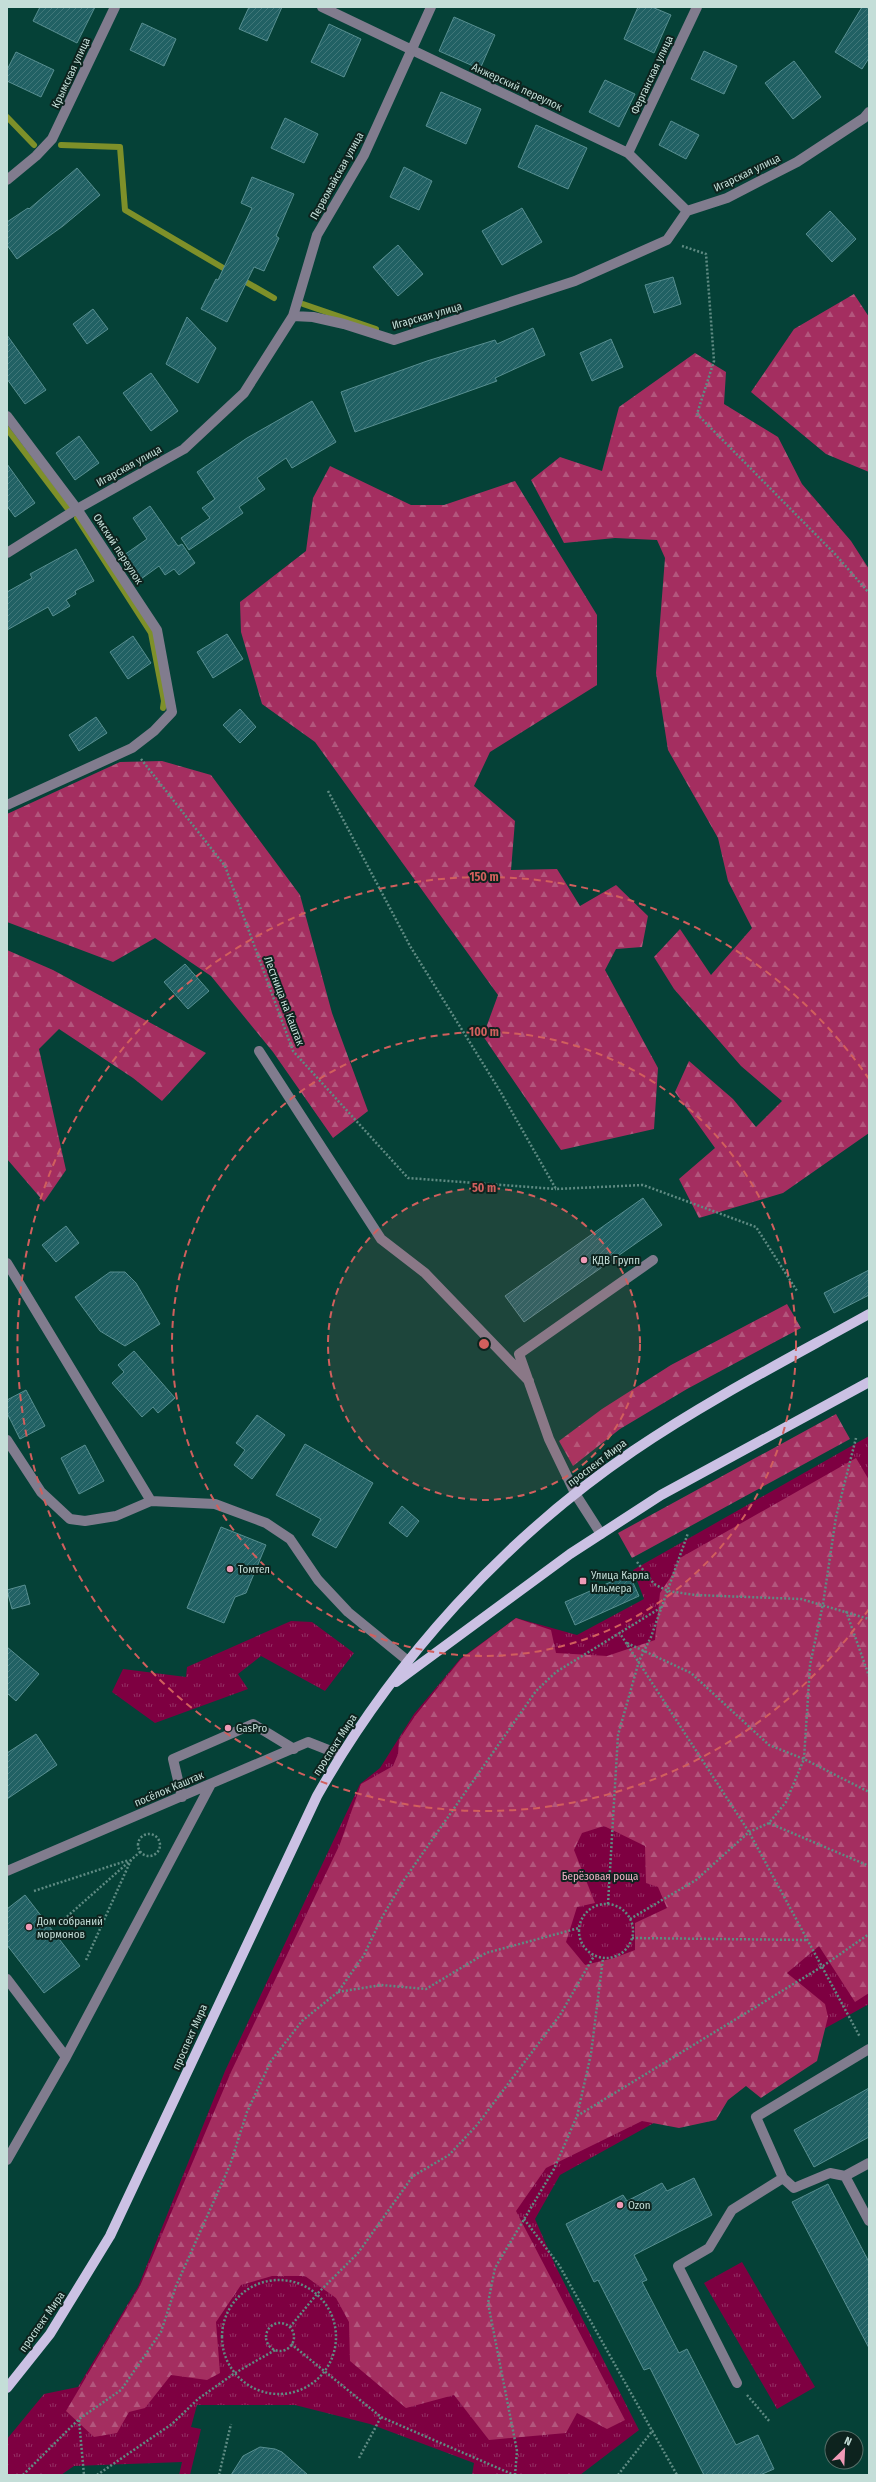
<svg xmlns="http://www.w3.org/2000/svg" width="876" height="2482" font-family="'Fira Sans Condensed',sans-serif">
  <defs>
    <pattern id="grass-tufts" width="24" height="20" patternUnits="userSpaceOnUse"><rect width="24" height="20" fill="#7e0041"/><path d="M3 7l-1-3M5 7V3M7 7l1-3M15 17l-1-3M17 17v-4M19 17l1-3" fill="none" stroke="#943165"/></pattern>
    <pattern id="forest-firs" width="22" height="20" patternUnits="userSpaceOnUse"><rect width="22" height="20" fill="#a42e60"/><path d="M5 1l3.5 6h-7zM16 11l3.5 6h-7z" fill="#b3567d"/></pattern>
    <pattern id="building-hatch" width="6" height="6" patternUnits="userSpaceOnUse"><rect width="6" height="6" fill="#216164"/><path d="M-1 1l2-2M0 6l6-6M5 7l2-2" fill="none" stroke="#407779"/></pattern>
  </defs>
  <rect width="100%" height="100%" fill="#054137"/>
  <!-- grass -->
  <path fill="url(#grass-tufts)" d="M869,1436v568l-309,171 -25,44 21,48 83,163 -59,45h-108l2,-12 -104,-39 -75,-19h-98l-6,22 10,2 -11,46h-11l3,-13 -108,4 -13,9h-54v-36l37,-45 34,-7 60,-100 87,-216 135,-287 20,-16 34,-54 46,-55 56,-41 61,17 67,-36 -11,-29z
    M291,1621l21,1 42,31 -29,38 -64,-35 -23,18 10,15 -93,34 -43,-31 11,-23 63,8 1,-10z
    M742,2262l73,125 -38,22 -73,-126z"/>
  <!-- forest -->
  <path fill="url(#forest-firs)" fill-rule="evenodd" d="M854,294l15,23v155l-43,-18 -75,-62 43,-63z
    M695,353l31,19 -2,32 54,33 24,47 49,57 18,28v564l-86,60 -84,25 -20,-39 36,-31 -40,-56 14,-31 44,38 23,28 26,-26 -41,-35 -67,-77 -20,-32 26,-28 31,46 41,-47 -24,-47 -10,-43 -50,-88 -12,-77 9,-115 -8,-18 -42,-2 -51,5 -33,-63 29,-23 42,14 17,-64z
    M330,466l81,39h33l71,-24 82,134v70l-107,67 -16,34 41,35 -4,49 46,-1 23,37 36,-21 32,31 -6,31 -26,2 -11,21 53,98 -4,61 -93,21 -78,-114 15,-41 -183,-253 -53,-38 -21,-72 -1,-30 66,-51 7,-53z
    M162,761l49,14 89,120 32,118 36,98 -35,27 -60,-86 -62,-76 -56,-38 -42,24 -106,-40v-108l113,-52z
    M7,950l46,20 153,83 -44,48 -29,-23 -74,-49 -20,20 27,121 -22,32 -37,-43z
    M787,1304l14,24 -114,61 -67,40 -47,37 -14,-25 43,-32 69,-44z
    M836,1414l14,25 -218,119 -14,-25z
    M856,1458l13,22v513l-14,9 -36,-56 -32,27 38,31 3,13 -11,44 -56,37 -15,-12 -18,14 -12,20 -37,8 -37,-7 -96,47 -30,43 109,209 -18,9 -30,-16 -11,20 -77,7 -35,-45 -48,13 -56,-47 -1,-39 -13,-24 -31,-22h-33l-31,9 -25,37 4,51 -13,7 -36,-5 -26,33 -16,4 -12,21 -23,4 -28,-26 74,-125 91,-214 109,-228 21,-60 32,-18 5,-12 1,-14 16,-24 46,-57 55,-41 35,12 5,23 51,3 48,-16 5,-47 12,-18 8,-17zM604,1826l41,20 1,37 12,4 9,21 -32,15v27l-21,8 -29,7 -19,-23 11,-35 18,-4 -21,-53 8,-17z"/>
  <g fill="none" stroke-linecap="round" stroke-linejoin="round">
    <!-- stream -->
    <path stroke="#7e9029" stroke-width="6" d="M7,117l27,28
      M61,145l59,2 5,63 105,62
      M239,278l35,20
      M303,304l73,25
      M7,429l60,79
      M77,518l74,115 13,68 -1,7"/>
  </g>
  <!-- building -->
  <path fill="url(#building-hatch)" stroke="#588f91" d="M40,7h55l-18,36 -44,-22z
    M249,7h33l-15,34 -28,-12z
    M638,7h14l19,8 -17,38 -30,-14z
    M862,7h7v51l-7,11 -27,-17z
    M454,17l41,18 -15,34 -41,-18z
    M142,23l34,16 -12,27 -34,-16z
    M329,24l32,15 -17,38 -33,-15z
    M704,51l33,15 -13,28 -33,-15z
    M16,52l38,18 -13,27 -34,-16v-11z
    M794,61l27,36 -28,22 -28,-36z
    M605,80l30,14 -16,33 -30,-15z
    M441,92l40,17 -15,35 -40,-18z
    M285,118l33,16 -14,29 -33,-15z
    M671,121l28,14 -13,24 -27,-14z
    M536,125l51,23 -19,41 -50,-22z
    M404,167l28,14 -13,29 -29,-13z
    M77,168l23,27 -37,31 -46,33 -10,-14v-23l21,-14 1,1z
    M252,177l42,17 -18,42 3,2 -15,33 -10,-4 -27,55 -26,-13 15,-30 2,1 34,-72 -11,-5z
    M522,208l20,34 -40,23 -20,-34z
    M830,211l26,28 -24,23 -26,-28z
    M398,245l25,29 -25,22 -25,-29z
    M673,277l8,27 -27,9 -9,-28z
    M93,309l15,20 -21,15 -14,-20z
    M187,317l29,31 -18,35 -32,-19z
    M533,328l12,27 -50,23 2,3 -142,51 -14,-40 86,-31 68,-21 2,4z
    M7,335l39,55 -21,14 -18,-25z
    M611,339l12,28 -31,14 -12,-28z
    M151,373l27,38 -27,20 -28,-38z
    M312,401l24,41 -44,26 -6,-10 -29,20 8,11 -26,18 4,6 -54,37 -8,-12 29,-20 -8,-10 13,-9 -18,-27 50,-34z
    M79,436l20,27 -24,17 -19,-27z
    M7,464l28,39 -20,14 -8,-11z
    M150,506l28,40 4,-2 13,19 -16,12 -5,-6 -9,6 -6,-9 -18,13 -17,-24 23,-16 -14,-21z
    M76,549l18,32 -19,10 1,3 -10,6 4,6 -17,10 -5,-9 -41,23v-38l25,-14 -2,-4z
    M227,634l16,25 -30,19 -16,-26z
    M133,636l18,27 -23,16 -18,-27z
    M240,709l16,18 -16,16 -17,-18z
    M96,717l11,16 -28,18 -10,-16z
    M185,964l24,27 -21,18 -24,-27z
    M643,1198l19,27 -138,97 -19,-26z
    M66,1226l13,17 -23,19 -14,-17z
    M869,1270v25l-35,18 -10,-20z
    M110,1272h15l11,11 24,41 -35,22 -25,-15 -25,-34z
    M134,1351l41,47 -17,15 -5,-6 -11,10 -30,-34 12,-11 -6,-7z
    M26,1390l19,36 -25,13 -13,-26v-13z
    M257,1415l28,20 -33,44 -18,-14 11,-15 -9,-7z
    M305,1444l68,39 -37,65 -24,-13 9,-16 -45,-24z
    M85,1445l19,36 -25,13 -18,-36z
    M402,1506l17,15 -12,16 -18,-14z
    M221,1527l45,18 -20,48 -11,4 -11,26 -37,-15z
    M629,1574l10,22 -64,29 -10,-23z
    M25,1585l5,19 -18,5 -5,-19z
    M7,1647l32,27 -23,27 -9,-8z
    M36,1734l21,31 -50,34v-46z
    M25,1895l55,71 -36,27 -37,-48v-36z
    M869,2088v49l-55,30 -20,-37z
    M694,2178l18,37 -78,40 13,25 -5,2 37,71 8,-4 49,96 22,-10 16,34 -14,6h-56l-54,-107 -6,2 -46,-90 -4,2 -28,-58 57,-29 4,6 35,-18 5,8z
    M828,2184l41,78v86l-77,-146z
    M260,2447l15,2 7,3 26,23h-77l12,-19z"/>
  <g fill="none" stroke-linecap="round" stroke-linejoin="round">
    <!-- path -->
    <path stroke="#5f8b83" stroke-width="2.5" stroke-dasharray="2 2" stroke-linecap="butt" d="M682,246l24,8 8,107 -17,53 138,140 34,39
      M141,759l84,107 68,185 115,127 148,11
      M328,791l82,155 90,145 56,98 87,-4 113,42 41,64
      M637,1562l17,22 14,7 27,4 106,4 68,20
      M846,1611l23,65
      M619,1632l130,200 111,205
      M627,1643l64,30 78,72 35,14 65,33
      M769,1823l100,43
      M138 1845a11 11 0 1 1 22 0a11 11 0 1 1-22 0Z
      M34,1891l95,-31
      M579 1931a27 27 0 1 1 54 0a27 27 0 1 1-54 0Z
      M608,1904l10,-169 21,-74 12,-24 37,-104
      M630,1919l66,-39 53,-48 20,-9 17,-21 18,-43 6,-94 13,-61 13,-87 20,-79
      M61,1922l79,-70
      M632,1938l175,2
      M86,1960l45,-100
      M338,1992l43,-7 45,4 60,-36 93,-25
      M577,2116l246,-150 46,-32
      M524,2219l35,46 118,210
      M222 2337a57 57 0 1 1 114 0a57 57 0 1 1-114 0Z
      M266 2337a14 14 0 1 1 28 0a14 14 0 1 1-28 0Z
      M290,2327l27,-33 41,-41 55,-77 36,-21 28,-30 83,-110 34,-59
      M291,2344l90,73 133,58
      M747,2395l23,27
      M79,2420l5,55
      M359,2458l22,-41
      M23,2475l56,-56 42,-29 40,-58 15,-46 54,-121 17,-53 24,-51 31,-40 36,-29 26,-37 17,-36 23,-39 132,-189 20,-19 106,-65
      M97,2475l75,-51 26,-25 37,-26 40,-23
      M219,2475l12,-51
      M515,2475l2,-24 -29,-148 7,-35 59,-99 23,-53 14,-62 12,-96
      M618,2475l35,-45"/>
    <!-- minor -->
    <path stroke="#817c8e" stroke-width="10" d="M322,7l306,146 59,58
      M628,153l69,-146
      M7,180l29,-24 16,-17 63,-132
      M293,316l24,-81 47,-80 67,-148
      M7,416l70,93 80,121 15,82 -18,19 -22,17 -125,57
      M7,553l70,-44 107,-60 60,-56 49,-77 20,1 31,7 50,16 181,-59 92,-41 20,-29 40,-13 70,-36 67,-44 5,-6
      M259,1051l122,188 44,34 104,108
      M7,1263l144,238
      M7,1440l34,52 29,27 15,2 31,-5 35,-15 64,3 51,19 24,16 28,41 30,32 60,49
      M601,1534l-25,-39 -27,-56 -30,-85 134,-94
      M182,1797l-9,-38 80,-35 41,25
      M7,1871l301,-129 33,13
      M7,1979l59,78
      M7,2160l59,-103 145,-273
      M869,2163l-24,13 24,45
      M783,2178l-27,-61 113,-68
      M737,2383l-59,-117 31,-18 23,-38 51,-32 11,10 36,-15 15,3"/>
    <!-- major -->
    <path stroke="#cbc1e4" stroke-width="10" d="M396,1682l174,-128 91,-59 208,-113
      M7,2388l43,-54 60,-98 207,-440c77,-136 187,-257 316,-345 75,-51 157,-93 236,-137"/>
  </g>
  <!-- distance rings -->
  <circle cx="484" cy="1344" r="156" fill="#d15f5d" fill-opacity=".12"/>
  <g fill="none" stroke="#d15f5d" stroke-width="2" stroke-dasharray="7 5">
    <circle cx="484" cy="1344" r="156"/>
    <circle cx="484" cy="1344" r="312"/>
    <path d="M869 1609A467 467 0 1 1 869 1079"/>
  </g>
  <!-- markers -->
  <g fill="#f09ab6" stroke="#0d231e" stroke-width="1.5">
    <circle cx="584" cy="1260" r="4"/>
    <circle cx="230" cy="1569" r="4"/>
    <rect x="579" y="1577" width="8" height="8" rx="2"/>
    <circle cx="228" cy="1728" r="4"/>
    <circle cx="29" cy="1927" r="4"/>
    <circle cx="620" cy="2205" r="4"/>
  </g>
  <g text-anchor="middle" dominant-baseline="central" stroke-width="4" stroke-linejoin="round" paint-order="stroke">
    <!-- street labels -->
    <g font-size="11" fill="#c4ded8" stroke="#0d231e">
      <text transform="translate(71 73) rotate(-65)">Крымская улица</text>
      <text transform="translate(652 75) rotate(-65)">Ферганская улица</text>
      <text transform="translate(517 87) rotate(25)">Анжерский переулок</text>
      <text transform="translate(747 173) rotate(-26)">Игарская улица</text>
      <text transform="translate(337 176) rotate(-61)">Первомайская улица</text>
      <text transform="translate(427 316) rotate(-16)">Игарская улица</text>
      <text transform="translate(129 466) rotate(-29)">Игарская улица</text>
      <text transform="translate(118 549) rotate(57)">Омский переулок</text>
      <text transform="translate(284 1001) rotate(69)">Лестница на Каштак</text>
      <text transform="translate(597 1463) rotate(-37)">проспект Мира</text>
      <text transform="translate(335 1745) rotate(-57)">проспект Мира</text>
      <text transform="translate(169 1789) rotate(-23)">посёлок Каштак</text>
      <text transform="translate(190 2037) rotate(-66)">проспект Мира</text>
      <text transform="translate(42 2322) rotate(-55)">проспект Мира</text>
    </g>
    <!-- poi labels -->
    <g font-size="11" fill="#c4ded8" stroke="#0d231e" text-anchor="start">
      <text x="592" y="1260">КДВ Групп</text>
      <text x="238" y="1569">Томтел</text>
      <text x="591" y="1575">Улица Карла<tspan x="591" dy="13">Ильмера</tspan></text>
      <text x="236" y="1728">GasPro</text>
      <text x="37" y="1921">Дом собраний<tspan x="37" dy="13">мормонов</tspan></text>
      <text x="628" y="2205">Ozon</text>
    </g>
    <!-- park labels -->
    <g font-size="11" fill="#eeb1c3" stroke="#0d231e">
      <text x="600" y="1876">Берёзовая роща</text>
    </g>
  </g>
  <circle cx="484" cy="1344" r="6" fill="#d15f5d" stroke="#0d231e" stroke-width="2"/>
  <g font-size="12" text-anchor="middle" font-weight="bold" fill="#d15f5d" stroke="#0d231e" stroke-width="4" stroke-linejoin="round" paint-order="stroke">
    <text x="484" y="881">150 m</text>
    <text x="484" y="1036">100 m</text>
    <text x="484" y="1192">50 m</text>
  </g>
  <!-- border -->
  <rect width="876" height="2482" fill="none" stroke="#c4ded8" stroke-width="16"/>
  <!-- north arrow -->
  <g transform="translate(844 2450) rotate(24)"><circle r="19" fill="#0d231e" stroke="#566e68"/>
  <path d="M0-3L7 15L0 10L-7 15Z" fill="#f09ab6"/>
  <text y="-6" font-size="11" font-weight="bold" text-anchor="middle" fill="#c4ded8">N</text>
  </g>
</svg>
